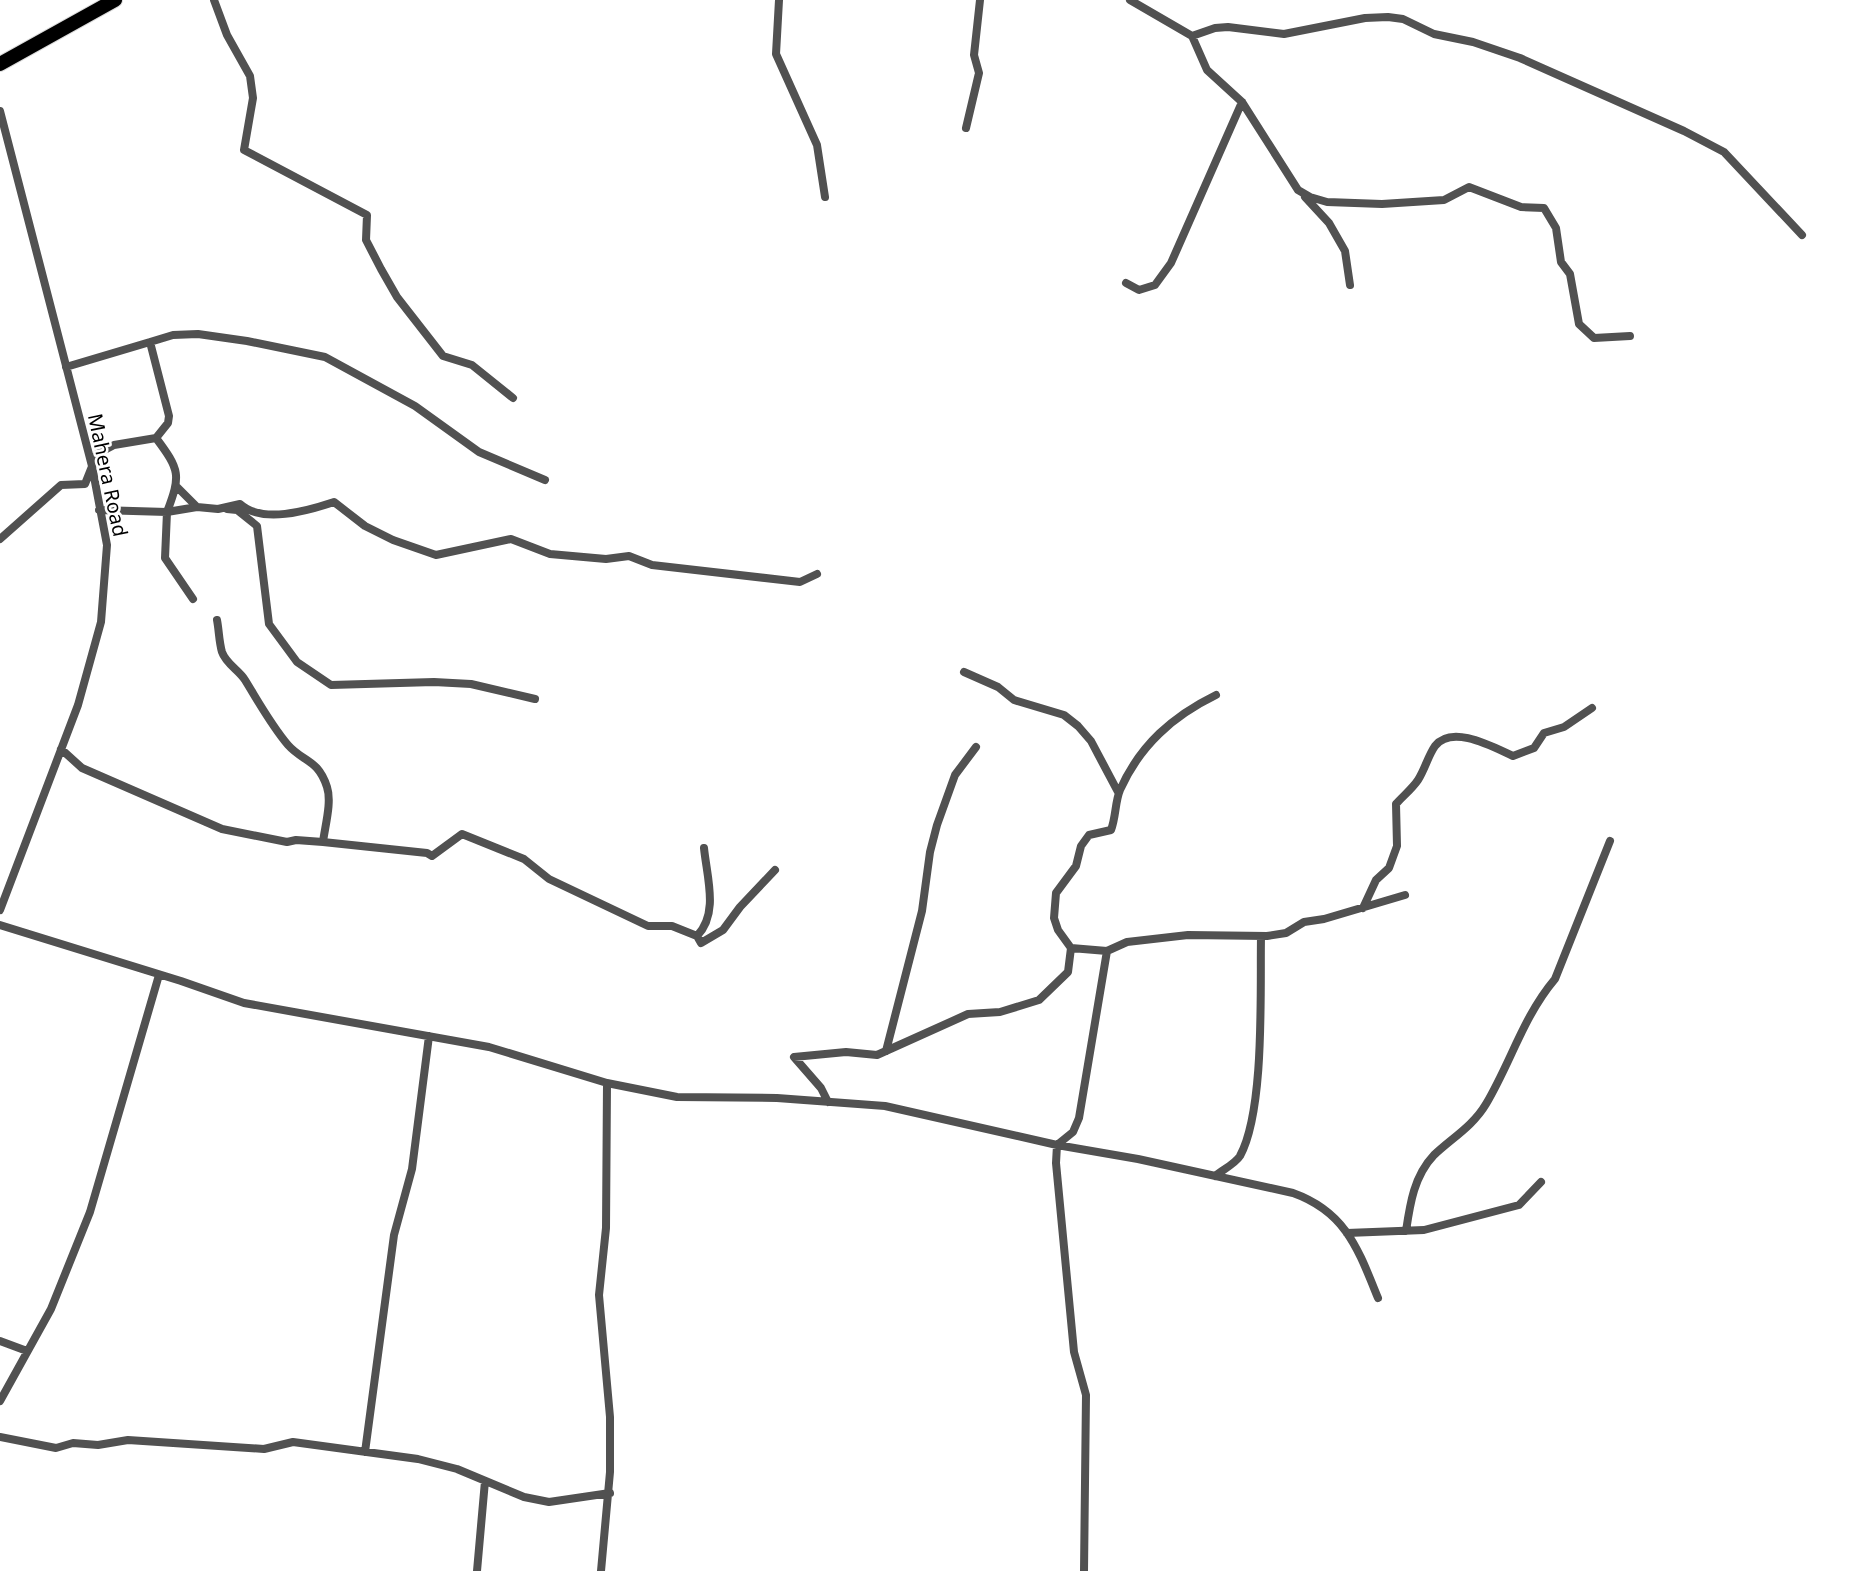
<svg xmlns="http://www.w3.org/2000/svg" width="1860" height="1571" font-family="'Noto Sans',sans-serif">
  <rect width="100%" height="100%" fill="#fff"/>
  <g fill="none" stroke-linecap="round" stroke-linejoin="round">
    <!-- primary casing -->
    <g stroke="#dbdbdb" stroke-width="16">
      <path id="primary" d="M0,64l115,-64"/>
    </g>
    <!-- street -->
    <path stroke="#515151" stroke-width="8" d="M214,0l13,35 23,41 3,22 -9,52 123,65 -1,25 15,29 16,28 46,59 29,9 41,33
      M779,0l-3,54 41,91 8,52
      M1130,0l62,36 23,-8 13,-1 56,7 81,-16 23,-1 15,2 31,15 39,8 47,16 164,73 40,21 78,83
      M1192,36l15,34 35,32 56,88 12,7 17,5 55,2 62,-4 25,-13 52,20 23,1 12,20 5,34 9,12 9,50 15,14 36,-2
      M0,111l92,355 15,79 -6,77 -23,83 -78,205
      M966,128l13,-55 -5,-18 6,-55
      M1305,197l24,26 16,28 5,34
      M1126,283l13,7 16,-5 16,-22 71,-161
      M150,342l23,-7 25,-1 49,7 78,16 90,49 64,46 66,28
      M66,367l84,-25 19,74 -1,7 -12,15
      M176,486l21,21
      M227,509l10,1 20,16 12,98 28,38 34,23 103,-3 37,2 64,15
      M0,539l61,-54 24,-1 12,-30 17,-9 42,-7c24,32 25,37 11,74l-68,-2
      M193,599l-28,-41 2,-46 30,-5 21,2 22,-5c22,20 67,7 94,-2l31,24 28,14 43,15 75,-16 39,15 56,5 23,-3 23,9 148,17 17,-8
      M217,620c2,10 2,22 5,32 4,12 17,18 23,28 13,21 26,45 43,65 15,17 30,14 39,42 5,15 -2,39 -4,55
      M964,672l34,15 16,13 50,15 14,11 13,15 27,51
      M61,749l21,19 140,61 65,13 9,-2 27,2 104,11 5,3 30,-22 62,25 25,20 99,47h24l25,10c22,-23 10,-58 7,-88
      M1363,908l13,-28 13,-12 8,-22 -1,-42c7,-8 16,-15 22,-24 7,-11 10,-24 17,-34 17,-22 58,1 78,10l21,-8 10,-15 20,-6 28,-19
      M0,925l181,56 63,22 245,44 118,36 70,14 100,1 108,8 172,39 81,14 155,34c53,19 65,56 85,105
      M697,936l4,7 22,-13 17,-23 35,-37
      M1071,948l-13,-18 -4,-12 2,-25 20,-27 5,-20 8,-11 22,-5c5,-13 4,-28 9,-40 20,-45 53,-74 96,-95
      M1107,951l20,-9 61,-7 79,1 19,-3 18,-11 20,-3 81,-24
      M886,1051l36,-140 8,-59 7,-27 18,-50 21,-28
      M828,1102l-7,-14 -27,-31 52,-5 31,3 91,-41 32,-2 39,-12 29,-28 3,-24 36,3 -28,167 -6,14 -16,13 -1,18 18,189 12,43 -2,176
      M1215,1176c7,-6 20,-12 25,-20 25,-46 20,-165 21,-220
      M1406,1231c4,-27 8,-55 28,-76 18,-17 39,-29 52,-51 25,-42 37,-87 69,-125l55,-138
      M1347,1233l77,-3 95,-25 22,-23
      M0,1341l27,10
      M0,1401l51,-92 39,-97 69,-237
      M0,1437l56,11 17,-5 25,2 30,-5 136,9 29,-7 125,17 39,10 67,28 25,5 61,-9
      M365,1452l29,-217 18,-66 17,-133
      M477,1571l8,-90
      M601,1571l9,-99v-55l-11,-122 7,-67 1,-145"/>
    <!-- primary -->
    <use href="#primary" stroke="#000" stroke-width="14"/>
  </g>
  <g text-anchor="middle" dominant-baseline="central" stroke-width="5" stroke-linejoin="round" paint-order="stroke">
    <!-- street labels -->
    <g font-size="20" fill="#000" stroke="#fff">
      <text transform="translate(108 475) rotate(78)">Mahera Road</text>
    </g>
  </g>
</svg>
